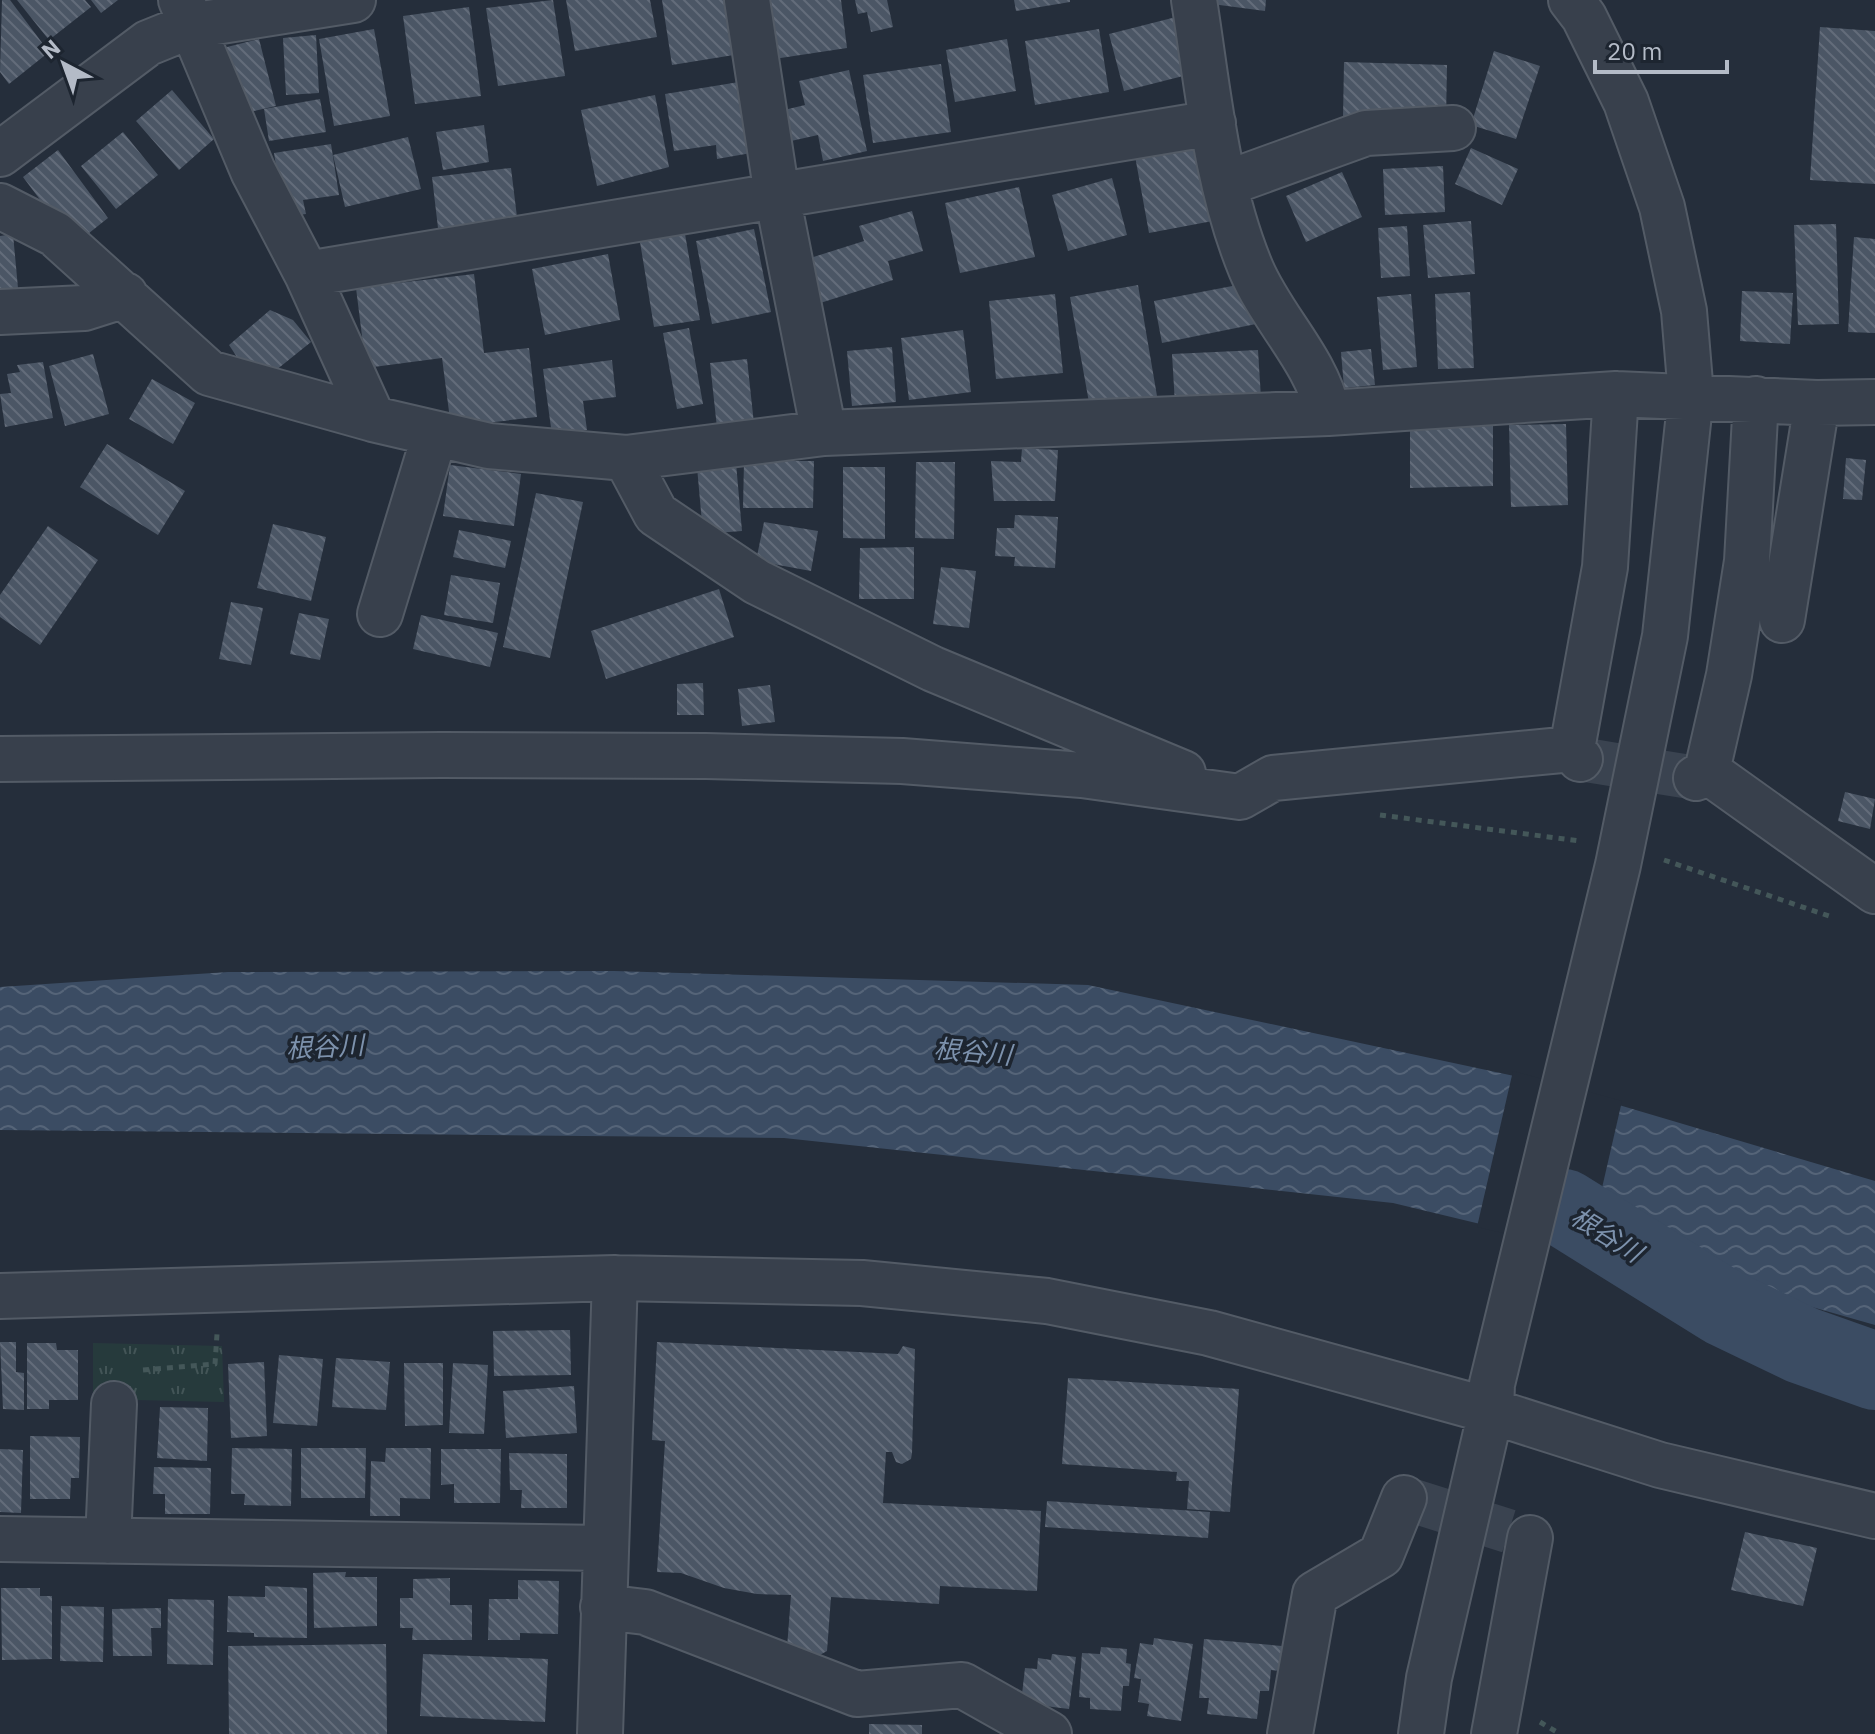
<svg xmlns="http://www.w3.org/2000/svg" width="1875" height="1734" font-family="'IBM Plex Sans','Noto Sans JP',sans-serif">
  <defs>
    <pattern id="grass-tufts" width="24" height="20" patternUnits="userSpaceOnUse" patternTransform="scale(2)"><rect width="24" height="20" fill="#263a3c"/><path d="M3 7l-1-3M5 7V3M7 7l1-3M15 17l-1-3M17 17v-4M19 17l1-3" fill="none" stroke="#435557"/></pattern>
    <pattern id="water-waves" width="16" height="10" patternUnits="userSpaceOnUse" patternTransform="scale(2)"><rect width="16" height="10" fill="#3b4c63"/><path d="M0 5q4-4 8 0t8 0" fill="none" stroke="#556478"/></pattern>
    <pattern id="building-back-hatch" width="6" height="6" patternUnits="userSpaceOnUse" patternTransform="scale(2)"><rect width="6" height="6" fill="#4b5665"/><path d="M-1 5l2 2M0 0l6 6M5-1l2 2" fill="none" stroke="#636c7a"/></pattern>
  </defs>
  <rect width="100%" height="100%" fill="#252e3b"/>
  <!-- grass -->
  <path fill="url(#grass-tufts)" d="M93,1343l129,3 2,56 -131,-3z"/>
  <!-- water -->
  <path fill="url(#water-waves)" d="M614,971l474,14 450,96 337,100v144l-140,-40 -342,-82 -609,-65 -784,-8v-143l228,-15z"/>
  <!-- pier -->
  <path fill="#252e3b" d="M1513,1071l109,30 -35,152 -110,-26z"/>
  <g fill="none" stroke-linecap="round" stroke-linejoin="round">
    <!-- river -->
    <path stroke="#3b4c63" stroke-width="78" d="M1564,1208l159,99 79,38 73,26"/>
  </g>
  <!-- building -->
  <path fill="url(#building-back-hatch)" d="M2,0h8l39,52 -40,32 -9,-12z
    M17,0h68l6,7 -42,33z
    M91,0h27l-17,13z
    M553,0l12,76 -67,10 -12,-78z
    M566,0h84l7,37 -82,14z
    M662,0h70l8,54 -68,11z
    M765,0h76l6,48 -73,11z
    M855,0h32l6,27 -22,5 -4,-20 -9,2z
    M1014,0h56v2l-54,9z
    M1213,0h53l-1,11 -53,-7z
    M469,7l12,89 -66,8 -12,-88z
    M1180,16l15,57 -71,18 -15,-57z
    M1820,27l55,4v153l-65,-4z
    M374,29l16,87 -56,10 -15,-87z
    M1099,29l10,63 -74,13 -10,-64z
    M316,35l3,58 -33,2 -3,-57z
    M259,39l17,67 -36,8 -17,-66z
    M1007,39l9,52 -61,11 -9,-52z
    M1494,51l46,15 -24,73 -45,-14z
    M1344,62l103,3 -1,55 -103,-2z
    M941,64l10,68 -78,11 -10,-68z
    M849,70l18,81 -44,10 -5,-26 -27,6 -7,-31 21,-5 -6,-24z
    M739,82l12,71 -34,6 -1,-14 -42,6 -9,-57z
    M172,90l42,49 -35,31 -43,-49z
    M655,95l14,72 -72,19 -16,-76z
    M320,99l6,33 -57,9 -5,-32z
    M484,125l5,37 -46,8 -7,-38z
    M123,132l35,43 -42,34 -35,-43z
    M408,137l13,52 -76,18 -12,-52z
    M1203,143l15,77 -69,13 -14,-77z
    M331,144l8,51 -36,5 3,14 -22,3 -10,-64z
    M1471,148l47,21 -16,36 -47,-21z
    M58,150l50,68 -34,27 -51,-68z
    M1443,166l2,46 -60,3 -2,-46z
    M511,168l6,49 -79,11 -6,-51z
    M1342,172l20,45 -56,25 -20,-46z
    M1112,178l15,57 -59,16 -16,-56z
    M1019,187l16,70 -75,16 -15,-70z
    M912,211l11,40 -35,10 5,19 -76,24 -13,-44 60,-19 -5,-15z
    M1471,221l4,53 -47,4 -5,-53z
    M1836,224l3,100 -41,1 -4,-100z
    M1407,226l3,50 -29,2 -3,-50z
    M754,229l17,83 -59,12 -16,-83z
    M13,234l5,54 -18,2v-54z
    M685,234l15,86 -46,7 -14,-85z
    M1854,237l21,2v94l-27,-1z
    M608,254l12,66 -75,15 -13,-66z
    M474,274l10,79 45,-5 8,69 -86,10 -9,-69 -76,10 -10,-80z
    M1248,283l8,41 -94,19 -8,-42z
    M1138,285l19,111 -67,12 -20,-111z
    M1742,291l51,2 -3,51 -50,-3z
    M1470,292l4,76 -36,1 -3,-75z
    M1055,294l8,79 -67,6 -7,-78z
    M1411,294l6,73 -34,3 -6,-73z
    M270,310l23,10 18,22 -46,37 -24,-16 -12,-18z
    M689,328l14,76 -26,5 -14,-76z
    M963,330l8,62 -62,8 -8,-62z
    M892,347l4,55 -44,4 -5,-55z
    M1371,349l4,36 -31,3 -3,-36z
    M1258,350l3,48 -86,6 -3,-50z
    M93,354l16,60 -44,12 -16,-60z
    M747,359l8,74 -37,4 -8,-74z
    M612,360l4,37 -33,4 4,29 -35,5 -9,-66z
    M43,362l10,56 -48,9 -5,-33 11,-1 -4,-19 13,-2 -3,-7z
    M152,379l43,24 -22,41 -44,-25z
    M1566,424l2,81 -57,2 -2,-82z
    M1493,426v60l-83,2v-61z
    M107,444l78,47 -27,44 -78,-48z
    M1022,448l36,2 -3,51h-61l-3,-40 30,1z
    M1846,458l20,2 -4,40 -19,-1z
    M744,461h70l-1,47h-70z
    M916,462h39l-1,77 -39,-1z
    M736,463l6,68 -39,3 -6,-67z
    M450,465l71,9 -7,52 -71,-10z
    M843,467h42v72l-42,-1z
    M536,493l47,9 -33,156 -47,-11z
    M1015,515l43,2 -3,51 -41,-2 1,-9 -20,-1 2,-28h17z
    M764,522l54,9 -7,40 -55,-10z
    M273,524l53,13 -15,64 -54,-13z
    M48,526l50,34 -58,85 -40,-28v-22z
    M459,530l52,11 -6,27 -52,-11z
    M914,547v52h-55l1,-51z
    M941,567l35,4 -7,57 -36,-4z
    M451,575l49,8 -7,40 -49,-8z
    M719,589l15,48 -128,42 -15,-48z
    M231,602l32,6 -12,57 -32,-6z
    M299,613l30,6 -9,41 -30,-6z
    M421,615l77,18 -8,34 -77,-18z
    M703,683l1,32h-27v-31z
    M770,685l5,37 -33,4 -4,-37z
    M1845,792l30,7 -5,30 -32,-8z
    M570,1330l1,45 -77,1 -1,-45z
    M0,1342h16v30l8,1v37l-21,-1z
    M657,1342l241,12 5,-8 12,3 -3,104 -1,6 -9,5 -6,-2 -4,-10h-6l-3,51 158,8 -4,80 -97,-5 -1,18 -108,-7 -4,54 -9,5 -31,-8 4,-53 -34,-1 -33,-6 -43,-15 -24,-1 8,-131 -13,-1z
    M27,1343h29l1,7h21v50h-29v9h-22z
    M279,1355l44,4 -6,67 -44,-3z
    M336,1358l54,4 -4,48 -54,-3z
    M264,1362l3,74 -36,2 -3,-74z
    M404,1363h39v62l-38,1z
    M453,1363l35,2 -4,69 -35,-1z
    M1068,1378l171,11 -9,123 -43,-3 2,-28h-13l1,-9 -115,-8z
    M574,1386l3,47 -71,5 -3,-47z
    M160,1407l48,1 -1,53 -50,-3z
    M30,1436l50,1 -1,41h-8l-1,21h-40z
    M232,1448l60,1 -1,57 -47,-1 1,-11h-14z
    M301,1448h65l-1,50h-64z
    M386,1448h45l-1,51 -30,-1v18h-30l1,-55 14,1z
    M0,1449l23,1 -2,63 -21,-1z
    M441,1449h60l-1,54h-46v-19l-13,1z
    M509,1453l58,1v54h-46l1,-18h-12z
    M154,1467l57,1 -1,46h-45v-20h-12z
    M1047,1501l163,11 -2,26 -163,-11z
    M1745,1532l72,16 -14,58 -72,-16z
    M346,1572l-1,5h32v49l-63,2 -1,-55z
    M450,1578v27h22v35h-60l1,-12h-13v-30h13v-19z
    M518,1580l41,1 -1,53 -38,-1v7h-32l1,-41h29z
    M265,1586l42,2v50l-53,-1v-4l-27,-1 1,-36 37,1z
    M1,1588h39v8h12v63l-50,1z
    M168,1599l46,1 -1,65 -46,-1z
    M61,1606l43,1 -1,55 -43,-1z
    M161,1608v20h-10l1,28h-39l-1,-47z
    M1154,1638l39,6 -12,77 -34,-5 2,-12 -11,-2 3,-23 -7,-1 6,-35 13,2z
    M1204,1639l78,7 -2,25 -9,-1 -2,21h-9l-3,28 -50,-5 2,-16h-10z
    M386,1644l1,90h-158l-1,-88z
    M1101,1647l26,2 -1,14 5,1 -2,22h-6l-2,25 -31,-2v-11l-11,-1 3,-44 18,1z
    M423,1654l125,5 -3,63 -125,-6z
    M1052,1654l24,3 -7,52 -48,-6 4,-35 12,1 1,-11 13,2z
    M869,1724l53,1v9h-53z"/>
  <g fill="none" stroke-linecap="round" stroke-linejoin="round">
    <!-- minor-tunnel -->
    <path stroke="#3a4350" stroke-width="44" stroke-dasharray="44 22" stroke-linecap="butt" d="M1580,759l116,19
      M1404,1498l126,40"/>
    <!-- minor casing -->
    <g stroke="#535b66" stroke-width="48">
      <path id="minor" d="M181,0l72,171 54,103 66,145
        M747,0l30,195 47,238
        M1194,0c14,89 22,185 57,269 21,50 65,90 77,144
        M0,154l148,-111 42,-17 163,-26
        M1225,184l141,-51 87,-5
        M0,206l55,28 154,139 164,46 116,27 137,12 198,-25 504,-20 288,-19 201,9 58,-1
        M307,274l906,-151
        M0,312l84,-4 41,-13
        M626,458l30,56 101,68 176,87 250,104
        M380,614l55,-180
        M1782,620l35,-217
        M0,759l441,-4 265,1 196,5 180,14 158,22 33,-19 299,-29
        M1580,759l-8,-10 33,-182 11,-173
        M1707,771l168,120
        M1696,778l11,-7 22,-96 18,-114 9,-162
        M0,1296l615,-18 247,5 185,18 162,32 282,78 169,54 215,51
        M0,1539l604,9
        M108,1541l6,-137
        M603,1607l42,5 212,82 105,-9 87,49
        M600,1734l15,-456
        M1290,1734l25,-140 66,-39 23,-57
        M1421,1734l8,-56 62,-267 1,-27 126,-519 47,-229 26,-241 -7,-84 -22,-104 -36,-105 -42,-85 -13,-17
        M1494,1734l36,-196"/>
    </g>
    <!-- path -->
    <path stroke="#445759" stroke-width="5" stroke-dasharray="6 6" stroke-linecap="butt" d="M1380,815l200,26
      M1664,860l165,56
      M143,1370l72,-6 2,-30
      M1540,1722l20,12"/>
    <!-- minor -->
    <use href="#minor" stroke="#38404c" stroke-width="44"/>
  </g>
  <g text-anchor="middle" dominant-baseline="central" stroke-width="7" stroke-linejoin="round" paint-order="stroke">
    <!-- water labels -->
    <g font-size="26" font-style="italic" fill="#7d92ad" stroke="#1d2530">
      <text transform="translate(325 1046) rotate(-3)">根谷川</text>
      <text transform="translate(973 1051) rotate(5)">根谷川</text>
      <text transform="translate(1607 1234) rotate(32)">根谷川</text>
    </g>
  </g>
  <!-- north arrow -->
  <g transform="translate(64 64) rotate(319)" stroke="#1d2530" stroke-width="6" paint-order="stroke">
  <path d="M0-6L14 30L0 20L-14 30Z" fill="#b4bbc7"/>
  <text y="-12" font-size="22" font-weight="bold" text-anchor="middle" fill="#b4bbc7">N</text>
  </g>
  <!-- scale -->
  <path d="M1595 60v12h132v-12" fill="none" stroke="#b4bbc7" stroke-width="4"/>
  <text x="1607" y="60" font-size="24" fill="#b4bbc7" stroke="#1d2530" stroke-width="6" paint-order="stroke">20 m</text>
</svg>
